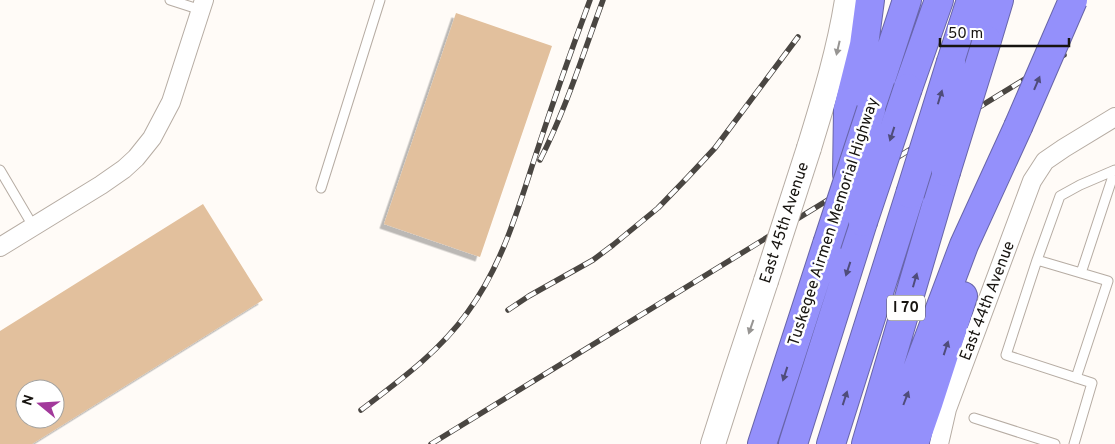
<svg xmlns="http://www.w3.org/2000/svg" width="1115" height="444" font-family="Overpass,sans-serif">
  <defs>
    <filter id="shadow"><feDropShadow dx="-4.5" dy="4.5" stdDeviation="0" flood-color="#0004"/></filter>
  </defs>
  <rect width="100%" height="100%" fill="#fffbf7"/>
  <!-- building -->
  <path fill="#e2c09d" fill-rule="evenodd" filter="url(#shadow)" d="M456,13l96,33 -72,211 -96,-33z
    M203,204l60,96 -231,144h-32v-113zM25,389h30v30h-30z"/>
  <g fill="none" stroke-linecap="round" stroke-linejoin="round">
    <!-- service casing -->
    <g stroke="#b6aca3" stroke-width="11">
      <path id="service" d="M170,0l31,10
        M0,170l33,56
        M321,188l59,-188
        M1037,260l23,-64 20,-11 35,-15
        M1081,273l34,-103
        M974,418l81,26
        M1074,444l18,-61 -86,-28 31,-95 71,21 -32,97"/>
    </g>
    <!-- minor casing -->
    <g stroke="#b6aca3" stroke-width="20">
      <path id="minor" d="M0,247l101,-62 23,-16 12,-11 16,-20 19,-36 33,-102
        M939,444l8,-35 85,-228 13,-20 19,-13 51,-31"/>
    </g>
    <!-- secondary casing -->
    <g stroke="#b6aca3" stroke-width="26">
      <path id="secondary" d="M809,148c15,-49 30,-97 38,-148
        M713,444l21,-66 32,-97"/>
    </g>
    <!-- motorway casing -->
    <g stroke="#6865a9" stroke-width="30">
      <path id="motorway" d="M987,40l12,-40
        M951,62l20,-62
        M908,88l31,-88
        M871,110l36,-110
        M847,174l1,-65 16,-64 6,-45
        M762,444l65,-200
        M793,444l70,-222
        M831,444l79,-250
        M866,444l80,-272
        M889,444l75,-199 54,-118
        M914,444l14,-40 35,-108"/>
    </g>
    <!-- service -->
    <use href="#service" stroke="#fff" stroke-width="9"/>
    <!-- minor -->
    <use href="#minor" stroke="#fff" stroke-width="18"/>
    <!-- secondary -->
    <use href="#secondary" stroke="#fff" stroke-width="24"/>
    <!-- motorway -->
    <use href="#motorway" stroke="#9490fb" stroke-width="28"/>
    <!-- rail casing -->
    <g stroke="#4a4642" stroke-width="5.5">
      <path id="rail" d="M540,160c26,-51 43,-106 63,-160
        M508,310l21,-14 64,-36 20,-15 45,-37 29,-30 28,-30 83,-111
        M361,410c38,-29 78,-58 106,-97 35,-47 51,-104 69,-159 17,-52 35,-103 54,-154
        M431,444l633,-389"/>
    </g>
    <!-- rail -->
    <use href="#rail" stroke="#fff" stroke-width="4" stroke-dasharray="11" stroke-linecap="butt"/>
    <!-- secondary-bridge casing -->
    <g stroke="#b6aca3" stroke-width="26" stroke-linecap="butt">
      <path id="secondary-bridge" d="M766,281l43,-133"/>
    </g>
    <!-- motorway-bridge casing -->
    <g stroke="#6865a9" stroke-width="30" stroke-linecap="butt">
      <path id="motorway-bridge" d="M1018,127l55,-127
        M946,172l41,-132
        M910,194l41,-132
        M863,222l45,-134
        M827,244l44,-134"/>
    </g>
    <!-- secondary-bridge -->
    <use href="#secondary-bridge" stroke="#fff" stroke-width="24"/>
    <!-- motorway-bridge -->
    <use href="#motorway-bridge" stroke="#9490fb" stroke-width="28"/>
  </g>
  <!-- one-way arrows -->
  <defs><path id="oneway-solid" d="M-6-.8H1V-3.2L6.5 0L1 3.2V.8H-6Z" transform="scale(1.25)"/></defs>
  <g fill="#979593">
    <use href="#oneway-solid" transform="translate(838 48) rotate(103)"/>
    <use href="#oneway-solid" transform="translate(751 327) rotate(109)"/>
  </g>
  <g fill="#4f4c7a">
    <use href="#oneway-solid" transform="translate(1037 83) rotate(-67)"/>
    <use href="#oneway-solid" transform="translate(940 97) rotate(-73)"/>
    <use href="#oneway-solid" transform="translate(892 134) rotate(108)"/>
    <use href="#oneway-solid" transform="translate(848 269) rotate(108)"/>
    <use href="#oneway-solid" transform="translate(915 280) rotate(-74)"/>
    <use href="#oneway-solid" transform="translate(946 348) rotate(-72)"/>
    <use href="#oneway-solid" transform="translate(785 374) rotate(108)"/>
    <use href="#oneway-solid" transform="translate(845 398) rotate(-72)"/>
    <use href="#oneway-solid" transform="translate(906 398) rotate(-69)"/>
  </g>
  <g text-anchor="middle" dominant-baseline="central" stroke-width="5" stroke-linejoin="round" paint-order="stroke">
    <!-- shield labels -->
    <rect fill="#fff" stroke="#5d5a58" stroke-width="1" x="887" y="295.5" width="38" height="25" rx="4"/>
    <g font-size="15" font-weight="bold" fill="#171410">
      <text x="906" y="308">I 70</text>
    </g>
    <!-- street labels -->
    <g font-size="16" fill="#171410" stroke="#fff">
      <text transform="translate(834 222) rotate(-72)">Tuskegee Airmen Memorial Highway</text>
      <text transform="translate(785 223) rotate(-72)">East 45th Avenue</text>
      <text transform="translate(988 301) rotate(-69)">East 44th Avenue</text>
    </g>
  </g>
  <!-- north arrow -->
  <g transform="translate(40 404) rotate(288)"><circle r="24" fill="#ffffff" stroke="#a2a19f"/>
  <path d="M0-4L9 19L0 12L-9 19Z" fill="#a2399b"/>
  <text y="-8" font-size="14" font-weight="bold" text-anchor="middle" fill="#171410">N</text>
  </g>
  <!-- scale -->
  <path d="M940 38v8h129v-8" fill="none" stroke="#171410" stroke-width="2.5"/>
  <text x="948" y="38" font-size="15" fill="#171410" stroke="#ffffff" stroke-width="4" paint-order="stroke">50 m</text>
</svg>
